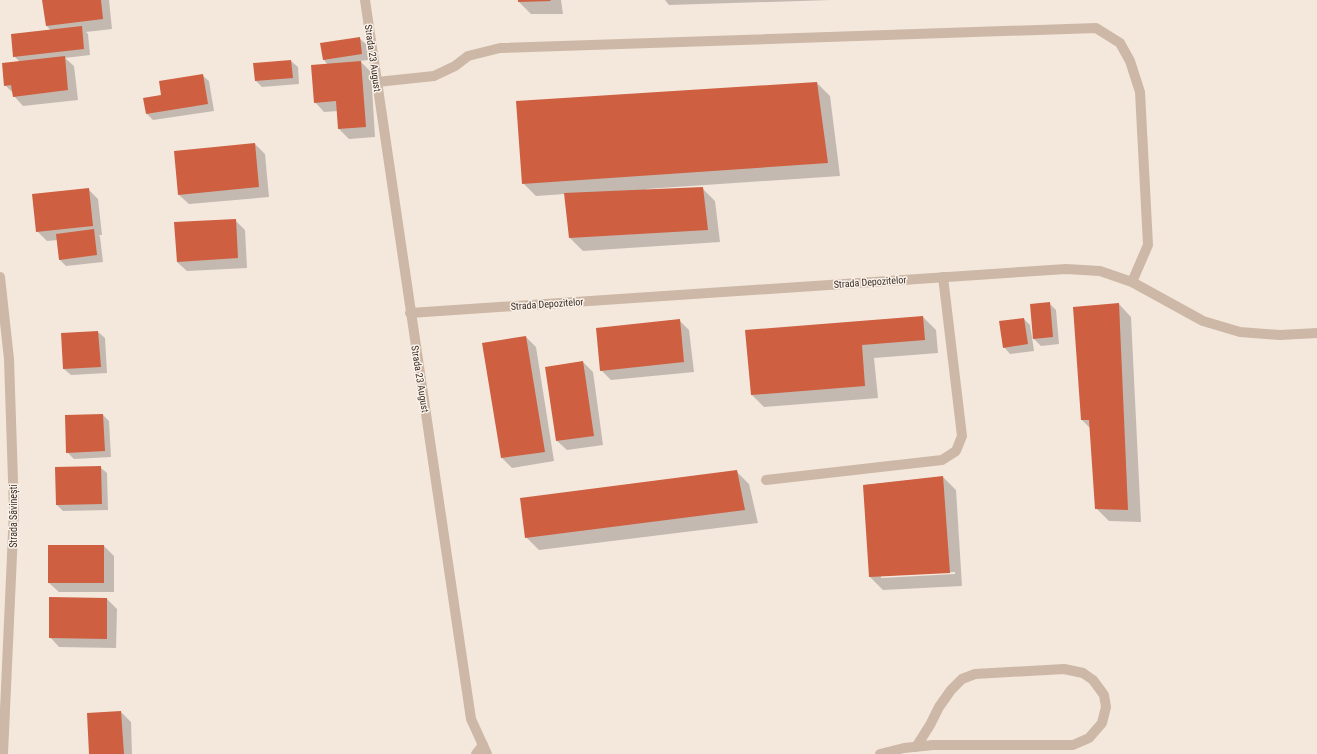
<svg xmlns="http://www.w3.org/2000/svg" width="1317" height="754" font-family="'Roboto Condensed',sans-serif">
  <rect width="100%" height="100%" fill="#f4e8dd"/>
  <!-- shadow -->
  <path fill="#0003" fill-rule="evenodd" d="M43,0h66l3,29 -26,3 2,2 2,21 -25,3 9,8 4,34 -55,6 -9,-10 -1,-3 -8,-8 15,-23 -6,-6 37,-25 -4,-5z
    M519,0h42l2,14h-32l-12,-12z
    M665,0h166l-162,5z
    M359,38l7,6 2,16 -8,1 11,11 4,65 -26,2 -10,-10 -1,-18 -14,1 -9,-10 13,-37 -4,-5 -3,-16z
    M291,61l7,6 1,17 -37,3 -6,-6z
    M202,75l7,6 5,30 -61,9 -6,-6 15,-18z
    M817,83l13,13 10,80 -194,13v1l56,-2 13,13 5,41 -137,9 -13,-13 -5,-44 -29,2 -13,-13z
    M255,144l10,10 4,43 -80,7 -10,-9z
    M88,189l10,10 4,36h-3l1,2 3,25 -37,4 -6,-6 -2,-20 -11,1 -10,-10z
    M235,220l10,10 2,38 -60,3 -10,-9z
    M1049,303l7,7 3,34 -18,2 -9,-9 2,14 -24,3 -6,-7 20,-28 6,6 2,12 2,-1z
    M1119,304l12,13 10,205 -32,-1 -13,-13 -5,-79 -9,-9z
    M923,317l13,13 2,23 -64,5 4,40 -114,9 -13,-13z
    M679,320l10,10 5,42 -83,8 -10,-10z
    M98,332l7,6 2,35 -36,2 -7,-6 -2,-35z
    M526,337l10,10 18,114 -42,7 -10,-10 -18,-115z
    M583,362l10,10 10,73 -36,5 -10,-9z
    M103,415l6,6 2,36 -37,2 -7,-7z
    M100,467l7,6 1,37 -45,1 -6,-6z
    M736,471l13,13 9,39 -219,27 -13,-13z
    M943,477l13,13 6,96 -79,4 -13,-13 -6,-92zM955,572v2l-74,4v-2z
    M104,546l10,10v36h-55l-10,-9z
    M107,599l10,10 -1,39 -57,-1 -9,-10z
    M121,712l10,10 1,32h-42z"/>
  <!-- building -->
  <path fill="#ce5f40" d="M42,0h59l2,19 -57,7z
    M518,0h32l1,1 -33,1z
    M82,26l2,23 -71,8 -2,-23z
    M360,37l2,17 -39,6 -3,-17z
    M65,56l3,34 -55,7 -2,-12 -7,1 -2,-23z
    M291,60l2,18 -38,3 -2,-18z
    M361,61l5,66 -28,2 -2,-28 -22,2 -3,-38z
    M203,74l5,30 -62,10 -3,-16 18,-3 -2,-14z
    M817,82l11,81 -306,21 -6,-83z
    M255,143l4,44 -81,8 -4,-44z
    M703,187l5,43 -139,8 -5,-45z
    M89,188l4,38 -57,6 -4,-38z
    M236,219l2,39 -61,4 -3,-40z
    M94,229l3,26 -38,5 -3,-26z
    M1050,302l3,35 -20,2 -3,-35z
    M1119,303l9,207 -33,-1 -6,-89h-8l-8,-113z
    M923,316l2,24 -63,5 3,41 -114,9 -6,-65z
    M1024,318l4,26 -25,4 -4,-27z
    M680,319l4,43 -84,9 -4,-43z
    M98,331l3,36 -38,2 -2,-36z
    M526,336l19,116 -44,6 -19,-115z
    M583,361l11,75 -38,5 -11,-74z
    M103,414l2,37 -39,2 -1,-38z
    M101,466l1,38 -46,1 -1,-38z
    M737,470l8,40 -220,28 -5,-40z
    M943,476l7,97 -81,4 -6,-92z
    M48,545h56v38h-56z
    M49,597l58,1v41l-58,-1z
    M121,711l3,43h-35l-2,-41z"/>
  <g fill="none" stroke-linecap="round" stroke-linejoin="round">
    <!-- lane -->
    <path stroke="#cdb8a7" stroke-width="10" d="M377,82l57,-6 21,-10 13,-10 32,-8 596,-20 24,15 10,18 10,31 8,153 -16,37
      M766,480l176,-20 14,-9 6,-15 -19,-159
      M476,754l7,-9"/>
    <!-- street -->
    <path stroke="#cdb8a7" stroke-width="10" d="M365,0l106,719 16,35
      M0,277l9,82 5,152 -11,243
      M410,313l656,-44 34,2 32,11 71,39 37,11 40,3 37,-2
      M880,754l24,-6 29,-3h140l16,-7 13,-15 4,-16 -2,-12 -11,-15 -10,-7 -19,-4 -89,5 -13,5 -11,11 -12,17 -9,18 -14,22"/>
  </g>
  <g text-anchor="middle" dominant-baseline="central" stroke-width="3" stroke-linejoin="round" paint-order="stroke">
    <!-- street labels -->
    <g font-size="10" fill="#392d28" stroke="#fbf3ea">
      <text transform="translate(373 58) rotate(82)">Strada 23 August</text>
      <text transform="translate(870 282) rotate(-4)">Strada Depozitelor</text>
      <text transform="translate(547 304) rotate(-4)">Strada Depozitelor</text>
      <text transform="translate(420 379) rotate(81)">Strada 23 August</text>
      <text transform="translate(13 516) rotate(-90)">Strada Săvinești</text>
    </g>
  </g>
</svg>
